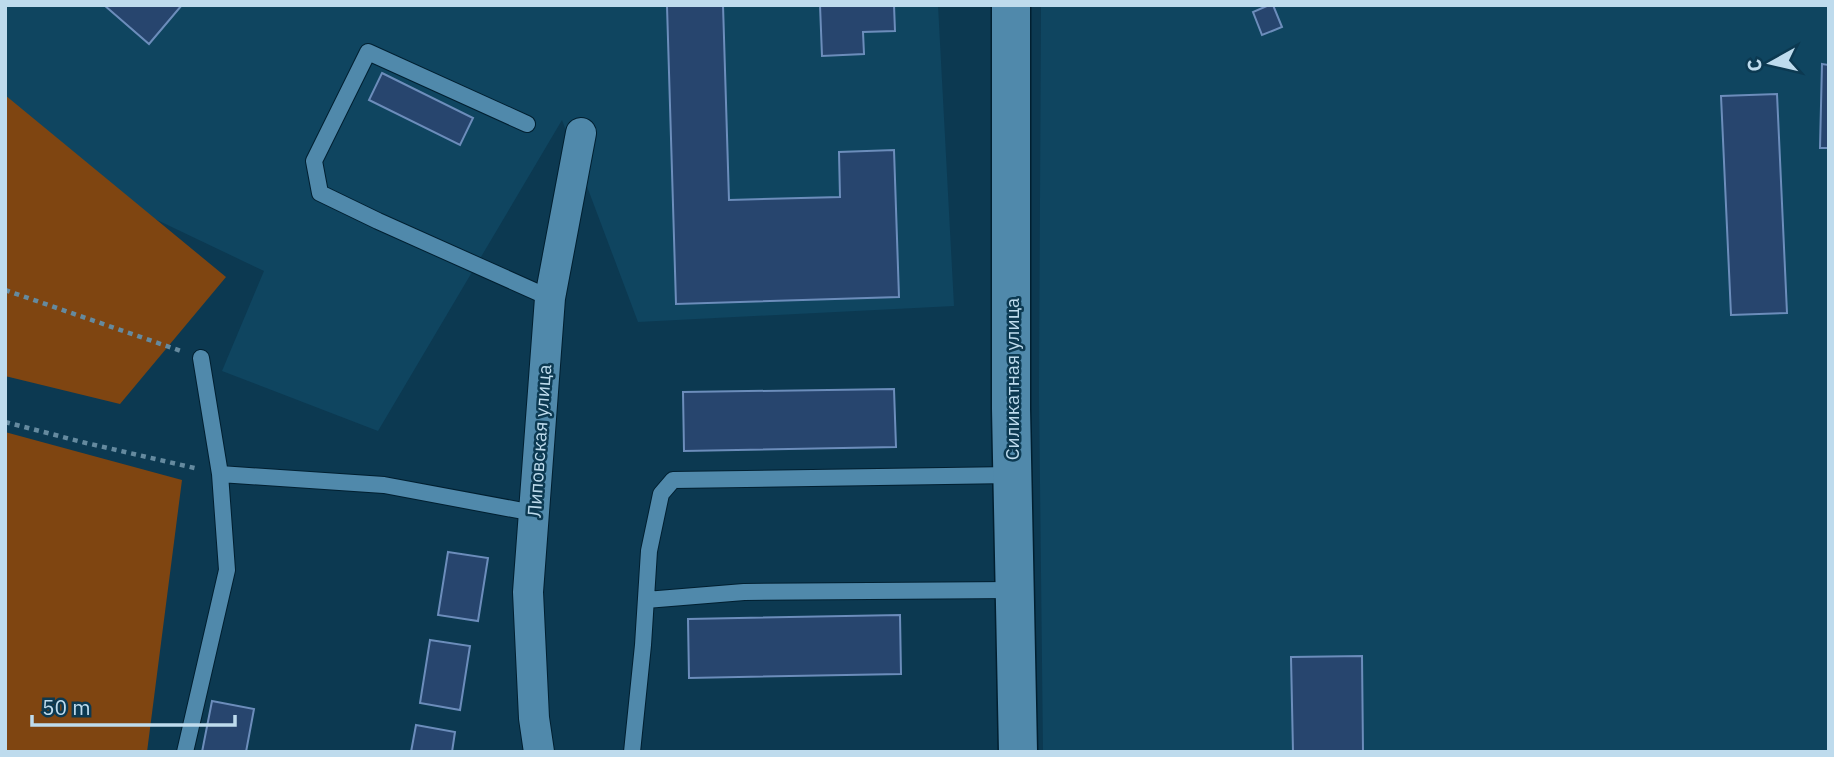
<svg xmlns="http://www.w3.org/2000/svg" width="1834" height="757" font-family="'IBM Plex Sans',sans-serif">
  <rect width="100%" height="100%" fill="#0c3951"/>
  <!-- built -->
  <path fill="#0f4560" d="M5,5h933l16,301 -316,16 -76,-202 -184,311 -156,-60 42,-100 -109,-52 -150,-117z
    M1041,5h788v747h-786l-4,-359z"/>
  <!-- green -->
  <path fill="#7f4511" d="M5,95l221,182 -106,127 -115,-28z
    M5,432l177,48 -35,272h-132l-10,-2z"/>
  <!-- building -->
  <path fill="#27456e" stroke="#6c8dbb" stroke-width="2" d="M104,5h78l-33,39z
    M723,5l6,195 111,-3 -1,-45 55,-2 5,147 -223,7 -9,-298z
    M820,5h74l1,26 -32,1 1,22 -42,2z
    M1269,5h4l9,22 -20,8 -9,-23z
    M1822,64l7,1v83h-9z
    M382,73l91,45 -13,27 -91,-45z
    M1777,94l10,219 -56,2 -10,-219z
    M894,389l2,58 -212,4 -1,-59z
    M448,552l40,6 -10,63 -40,-6z
    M900,615l1,59 -212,4 -1,-59z
    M430,640l40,6 -10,64 -40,-7z
    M1362,656l1,96h-70l-2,-95z
    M212,701l42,8 -8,43h-44z
    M416,725l39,7 -3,20h-41z"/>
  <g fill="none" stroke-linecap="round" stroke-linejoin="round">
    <!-- lane casing -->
    <g stroke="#011f30" stroke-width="18">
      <path id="lane" d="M527,124l-159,-72 -54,109 6,32 58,28 172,77
        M220,474l164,11 150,28
        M646,600l98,-8 270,-2
        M185,752l42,-182 -7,-96 -19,-116
        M632,752l11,-107 6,-94 12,-57 12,-14 339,-5"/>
    </g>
    <!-- street casing -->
    <g stroke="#011f30" stroke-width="32">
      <path id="street" d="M539,752l-5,-34 -6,-126 22,-294 31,-165"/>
    </g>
    <!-- secondary casing -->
    <g stroke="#011f30" stroke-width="41">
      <path id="secondary" d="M1011,5v404l7,343"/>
    </g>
    <!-- path -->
    <path stroke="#658a9f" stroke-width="4.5" stroke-dasharray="5 5" stroke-linecap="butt" d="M5,290l179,62
      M5,422l81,21 113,26"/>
    <!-- lane -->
    <use href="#lane" stroke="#5089ab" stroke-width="16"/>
    <!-- street -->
    <use href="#street" stroke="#5089ab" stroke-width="30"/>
    <!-- secondary -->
    <use href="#secondary" stroke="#5089ab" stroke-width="38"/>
  </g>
  <g text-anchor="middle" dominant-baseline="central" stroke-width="5" stroke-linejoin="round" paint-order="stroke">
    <!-- street labels -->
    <g font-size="19" fill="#bedbed" stroke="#0c3951">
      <text transform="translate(1012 379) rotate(-90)">Силикатная улица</text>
      <text transform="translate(539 441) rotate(-86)">Липовская улица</text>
    </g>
  </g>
  <!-- border -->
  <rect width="1834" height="757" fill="none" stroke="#bedbed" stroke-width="14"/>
  <!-- north arrow -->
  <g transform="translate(1771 63) rotate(262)" stroke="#0c3951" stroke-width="5" paint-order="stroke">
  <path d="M0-5L12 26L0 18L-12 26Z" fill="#bedbed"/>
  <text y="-10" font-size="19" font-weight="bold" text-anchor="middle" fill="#bedbed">С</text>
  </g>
  <!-- scale -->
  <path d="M32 715v10h203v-10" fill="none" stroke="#bedbed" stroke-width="3.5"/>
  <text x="42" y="715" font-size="21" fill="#bedbed" stroke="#0c3951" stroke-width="5" paint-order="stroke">50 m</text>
</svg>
